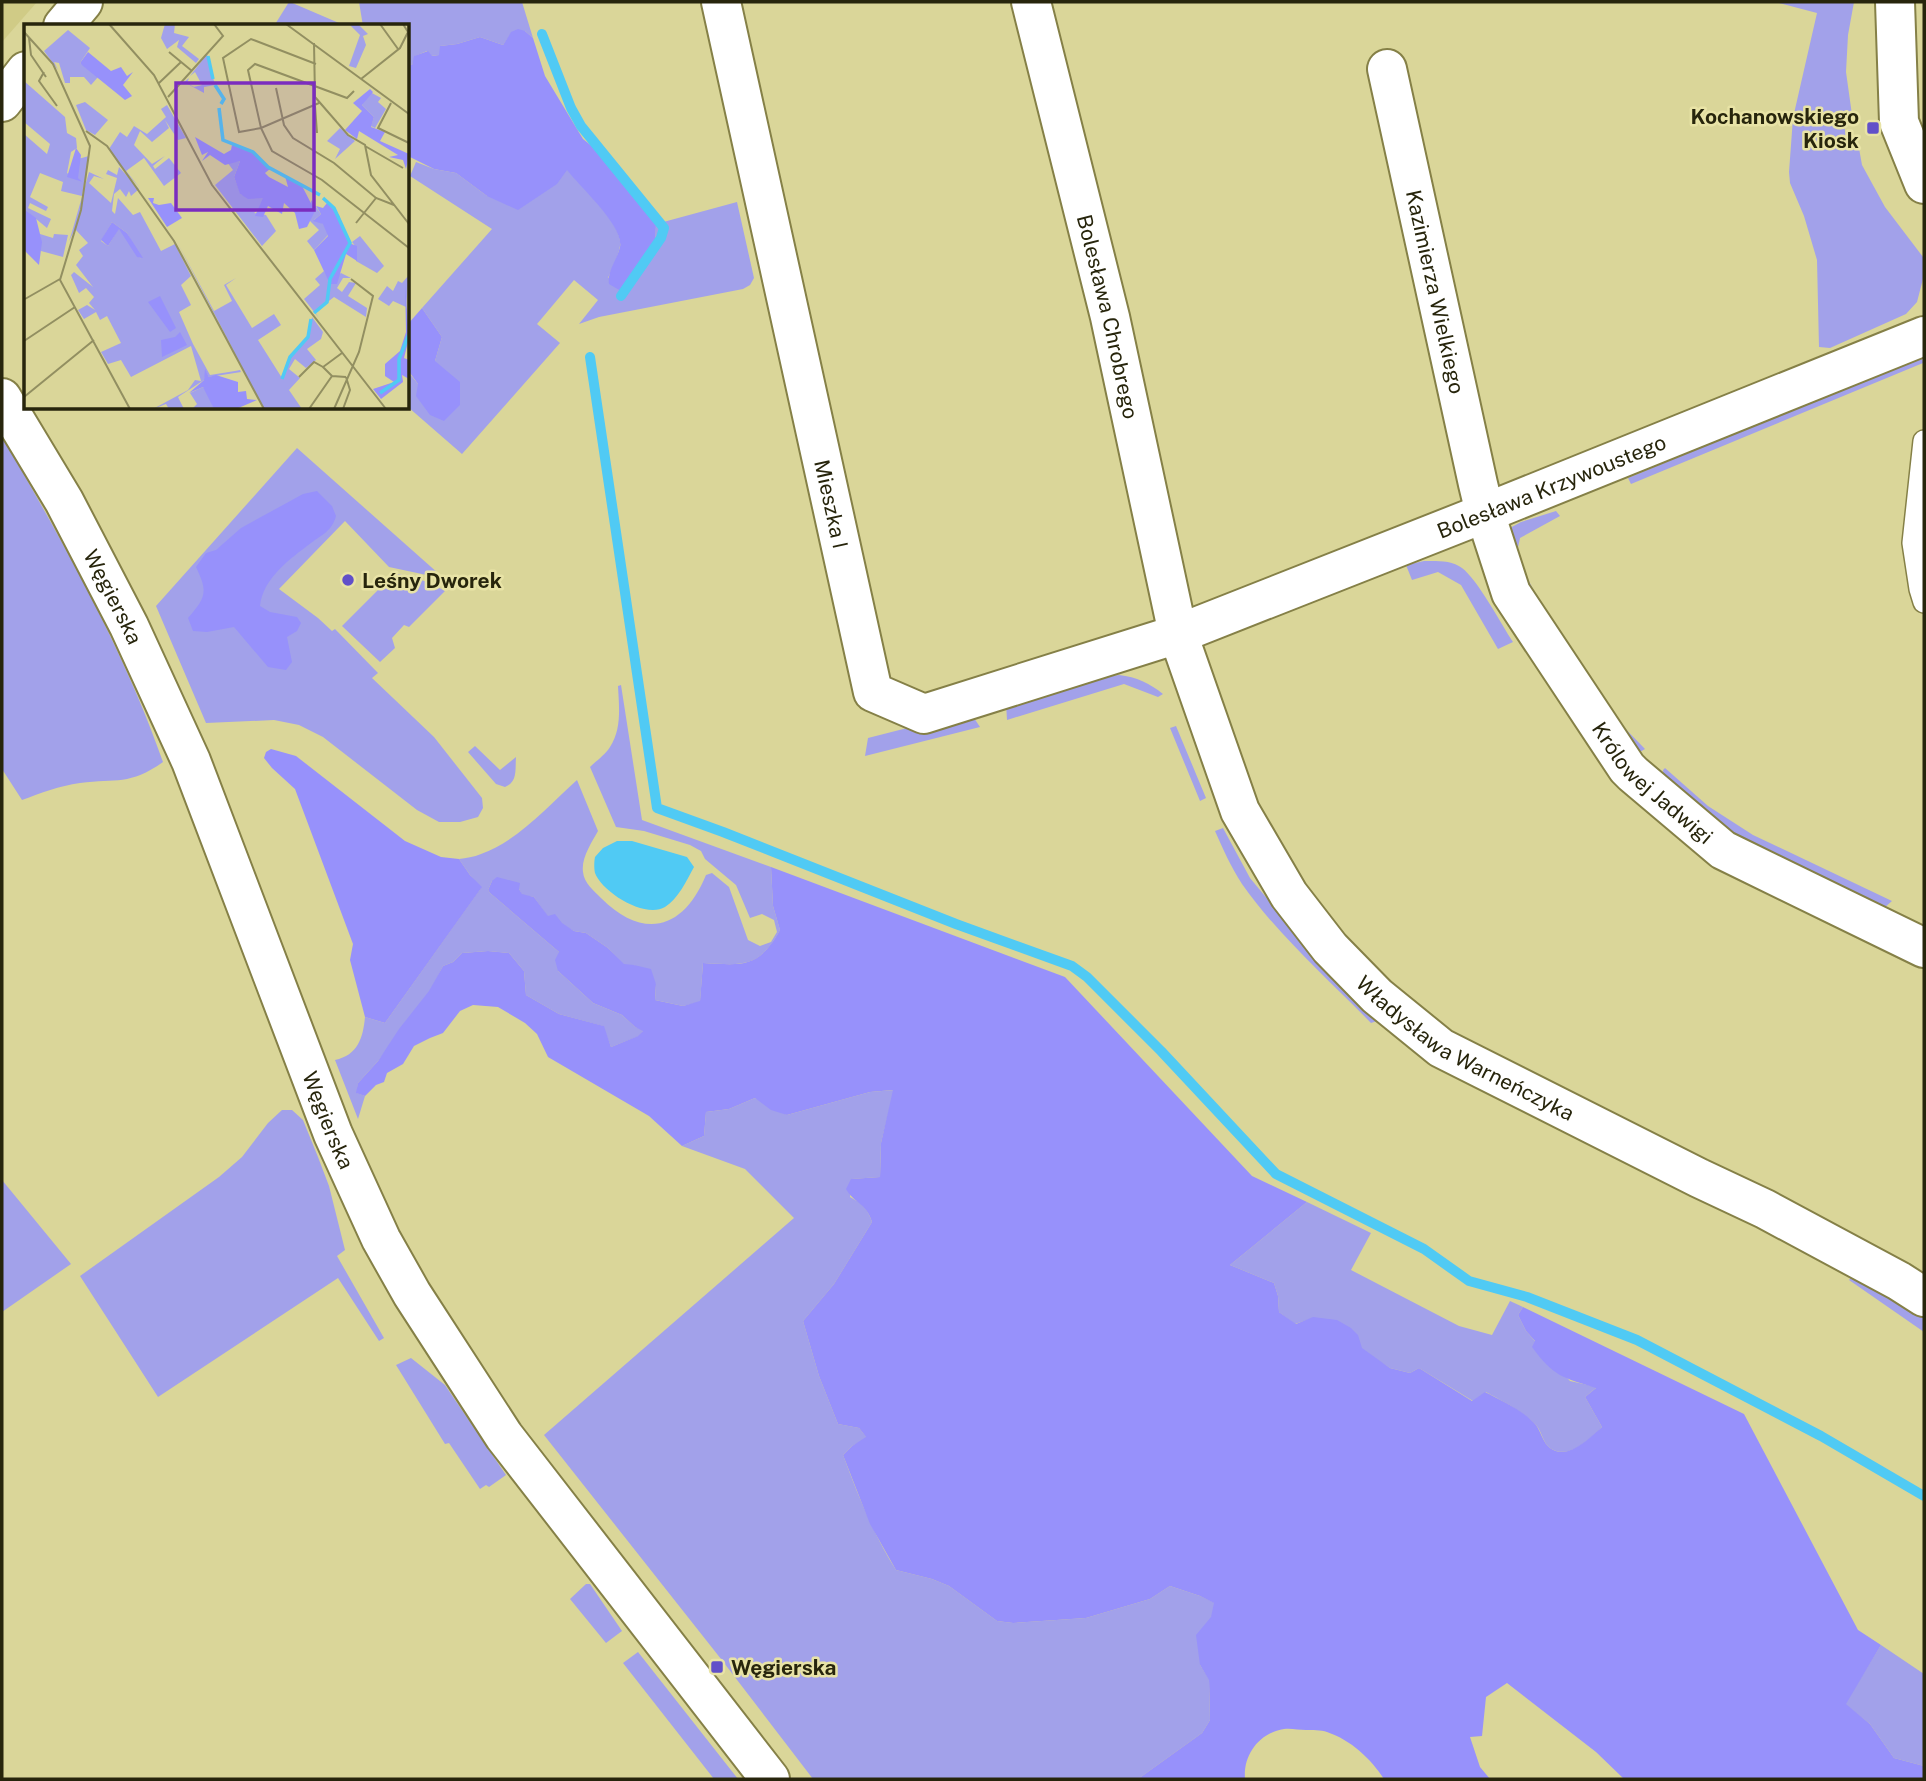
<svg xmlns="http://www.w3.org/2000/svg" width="1926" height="1781" font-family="'Public Sans',sans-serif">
  <rect width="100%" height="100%" fill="#dad699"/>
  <!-- built -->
  <path fill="#d0cb86" d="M2,2h35l-35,40z"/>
  <!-- green -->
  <path fill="#a2a1ea" d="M289,2h1l56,24h-72z
    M359,2h163l11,36 -8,-7 -14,2 -8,12 -23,-8 -23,7 -17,2v9l-9,1 -4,-5 -12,5 -3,9 -4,-2v-37h-45z
    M1775,2h79l-6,33 -2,37 7,50 -9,2 2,14 11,-1 5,28 23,42 38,50 1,18 -7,27 -11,12 -76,34 -11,-1 -2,-87 -13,-44 -14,-33 -1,-11 4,-54 24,-105z
    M416,162l18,7 22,4 31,23 80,-27c13,17 57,56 53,77 -2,11 -8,22 -12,32l47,-28 1,-26 81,-22 17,76 -4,7 -7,4 -144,28 -20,7 19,-24 -24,-20 -37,44 23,19 -98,111 -54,-47v-33l1,-1 9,11 17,-23 7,-24 -20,-29 70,-79 -82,-53z
    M1922,356l1,7 -292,121 -3,-6z
    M2,436c60,105 121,211 161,326 -34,24 -46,16 -83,21 -21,3 -39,10 -58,17l-20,-31z
    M297,448l142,126 -3,3 -47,-10 -44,-46 -66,68 39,29 14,13 3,-2 43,44 -6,5 62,59 48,61 1,10 -5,9 -18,5h-21l-22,-12 -94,-73 -24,-12 -25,-5 -68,3 -50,-117z
    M1556,511l4,5 -40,22 -4,19 42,79 53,78 34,35 -7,4 -71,-91 -61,-122 4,-12 11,-6z
    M1424,561c12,0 28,-1 38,7 16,12 39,56 51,74l-15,7 -37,-64 -23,-13 -26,8 -6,-15z
    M395,573l33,9 17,9 -36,36 -5,-2 -12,13 3,10 -15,14 -38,-36z
    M1119,675c18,2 30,8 44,19l-5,3 -34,-13 -117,36 -1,-17 89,-24z
    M621,685l21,135 129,47 2,39 7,24c-22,39 -36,35 -77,33l-3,39 -17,4 -28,-6 1,-16 -22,-19h-10l-16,-17 -22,-15 -12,-2 -26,-14 -14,-20 -12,-2 -3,-6 -27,-8 -4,9 2,3 69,59 -1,19 35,32 29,12 13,12 9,3 -5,6 -28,11 -8,-21 -44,-12 -33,-19 -2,-24 -15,-18 -21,-2 -26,2 -9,9 -10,4 -13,25 -52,70 -20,22 -1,10 8,3 -7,23 -23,-59c23,-5 28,-22 30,-43l20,6 96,-135 -11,-13 -11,-16c7,-1 15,-2 22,-5 37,-13 67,-48 96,-74l21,51c-6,11 -17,27 -15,41 1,11 11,19 18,26 43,43 83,31 105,-23l6,-2 17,14 19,53 12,6 11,-4 6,-10 -3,-12 -12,-6 -12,4 -14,-33 -31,-26 -4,-8 -11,-6 -46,-14 -28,-4 -26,-60c6,-6 15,-12 20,-20 12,-18 9,-41 8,-61z
    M970,712l10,15 -115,29 3,-18z
    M1176,726l30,72 -6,3 -30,-73z
    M475,746l25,24 16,-13c-1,12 2,25 -11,30l-9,-3 -28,-32z
    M1665,768l43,38 45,29 139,66 -8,7 -77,-33 -89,-50 -54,-45 -1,-10z
    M1223,828l27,50 69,83 61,59 -9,3c-44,-45 -93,-88 -129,-139 -11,-17 -19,-35 -27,-53z
    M894,1090l-13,53 -1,34 -28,2 -2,18c11,6 18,12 22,25l-38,62 -31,37 16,55 19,48 21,4 8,10 -15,8 -9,9c15,40 30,79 53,115l36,9 17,7 48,35 16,2 73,-5 64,-19 20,-13 30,10 15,7 -15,62 9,14 1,41 -8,13 -64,46h-325l-92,-120 -177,-224 250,-217 -49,-49 -63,-23 22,-10 2,-24 23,-3 26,-11 32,17 83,-23z
    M282,1110h10l11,10 15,37 11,29 16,64 -8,6 47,82 -5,3 -41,-63 -180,119 -78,-121 139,-99 23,-20 26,-34z
    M2,1180l69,84 -69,48z
    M1307,1202l64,31 -20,37 108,56 33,9 18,-34 13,6 -5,8 8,16 44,50 27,6 -12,10 17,30c-12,11 -33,34 -52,21 -7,-5 -8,-16 -14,-23 -13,-14 -34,-24 -50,-33l-13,9 -54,-33 -9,5 -20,-5 -77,-50 -18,6 -16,-12 -1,-16 -4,-13 -44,-18z
    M1853,1275l10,3 61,41v13l-75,-52z
    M411,1358l34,27 61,90 -17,12 -3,-2 -6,4 -31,-46 -4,1 -49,-79z
    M586,1584h4l32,47 -16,12 -36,-44z
    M1881,1645l43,29v92l-30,-8 -24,-34 -25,-20z
    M638,1652l100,127h-24l-91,-116z"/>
  <!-- forest -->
  <path fill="#9791fb" d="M518,29l7,2 8,7 12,38 38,63 10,8 63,77 -1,26 -22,30 -12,11 -12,-7c-2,-13 8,-24 11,-37 4,-21 -40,-60 -53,-77l-10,14 -39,26 -31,-14 -31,-23 -22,-4 -26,-13v-93l4,2 2,-9 14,-5 4,5 7,-1 1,-9 17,-2 23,-7 23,8 8,-13z
    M422,308l20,29 -7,24 25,21v23l-16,16 -14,-6 -14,-19 2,-12 -8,-11 -2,1v-50z
    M317,491l15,15 4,10c-4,15 -13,18 -25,27 -21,16 -48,35 -51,63l10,6 27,5 4,6 -4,8 -10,6 5,25 -6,8 -18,-3 -34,-40 -27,5 -14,-1 -5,-13c18,-21 20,-26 8,-51l10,-14 10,-3 25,-22 62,-34z
    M271,749l25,7 109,85 36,16 18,2 11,16 12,12 -97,136 -20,-6 -15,-57 3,-16 -58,-155 -23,-21 -8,-10 2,-6z
    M771,867l294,110 187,199 55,26 -77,63 44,18 4,13 1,16 17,12 17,-7 24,3 14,8 7,7 4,13 28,20 20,5 9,-5 53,33 13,-9c17,9 38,18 51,33 5,7 7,18 14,23 18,13 39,-10 52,-21l-17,-30 11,-9c-34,-11 -42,-11 -64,-41l3,-6 -9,-10 -8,-16 5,-8 221,107 114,216 23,15 -35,59 24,20 24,34 30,8v13h-300l-28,-27 -89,-69 -21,14 -4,39 -12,1 10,30 10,12h-106c-13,-20 -33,-39 -57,-47 -6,-2 -15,-2 -21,-2 -7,0 -15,-2 -22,-1 -25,4 -41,26 -39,50h-107l64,-46 8,-13 -1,-40 -9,-15 -4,-30 15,-18 3,-14 -14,-7 -30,-10 -20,13 -64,19 -73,5 -16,-2 -48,-35 -17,-7 -36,-9 -26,-46 -27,-69 9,-9 14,-9 -7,-9 -21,-4 -19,-48 -16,-55 31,-37 38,-62c-5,-18 -18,-19 -26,-33l5,-10 29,-2 1,-34 12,-53 -23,2 -83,23 -16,-5 -16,-12 -26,11 -23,3 -2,24 -22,10 -33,-30 -101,-59 -11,-23 -12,-11 -27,-16 -25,-2 -13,6 -17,22 -13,5 -16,8 -11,18 -16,9 -3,9 -8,3 -11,11 -9,-3 2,-10 20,-22 21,-32 30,-38 14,-25 10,-4 9,-9 26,-2 21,2 15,18 2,24 33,19 45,12 7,21 27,-11 5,-5 -8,-4 -13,-12 -29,-12 -35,-32 -3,-11 4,-8 -69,-59 -2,-3 4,-9 5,-4 23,6 -1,6 3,5 12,3 14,19 7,-2 7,9 12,8 12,2 22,15 16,16 10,1 17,4 5,15 -1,16 28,6 17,-5 3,-38c40,2 55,6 77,-33l-7,-24z"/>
  <!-- water -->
  <path fill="#50caf4" d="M617,841h15l55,16 7,10c-7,13 -16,32 -29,40 -20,12 -63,-15 -70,-34 -1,-4 -1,-11 0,-16l8,-9z"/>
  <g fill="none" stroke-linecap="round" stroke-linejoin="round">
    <!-- stream -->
    <path stroke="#50caf4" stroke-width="10" d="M542,34l29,74 10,18 83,102 -3,10 -40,58
      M590,357l67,451 66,24 233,92 116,42 15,11 74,74 115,123 148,75 45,32 58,16 110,43 184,96 103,60"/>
    <!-- lane casing -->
    <g stroke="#858047" stroke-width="24">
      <path id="lane" d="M1924,441l-11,102 7,46 4,13"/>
    </g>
    <!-- street casing -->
    <g stroke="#858047" stroke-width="42">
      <g id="street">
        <path id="s1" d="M721,2l152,690 51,22 254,-80 307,-121 439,-177"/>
        <path id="s2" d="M1031,2l79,315 68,317 62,177 49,84 41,53 47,48 64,52 258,130 66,31 134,72 25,16"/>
        <path d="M1895,2l4,120 25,62"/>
        <path d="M63,26l20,-24"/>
        <path id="s3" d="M1387,69l91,415 7,29 26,80 116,175 6,6 90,76 201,98"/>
        <path d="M2,102l24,-31"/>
      </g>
    </g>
    <!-- secondary casing -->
    <g stroke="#858047" stroke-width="42">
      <g id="secondary">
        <path id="s4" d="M2,398l62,103 65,125 62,135 142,373 48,105 31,55 92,142 266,343"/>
      </g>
    </g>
    <!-- lane -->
    <use href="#lane" stroke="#fff" stroke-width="21"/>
    <!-- street -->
    <use href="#street" stroke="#fff" stroke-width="38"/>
    <!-- secondary -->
    <use href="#secondary" stroke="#fff" stroke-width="38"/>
  </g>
  <!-- markers -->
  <g fill="#6150c9" stroke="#e8e3a6" stroke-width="2.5">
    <rect x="1866" y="121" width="14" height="14" rx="3.5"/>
    <circle cx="348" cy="580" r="7"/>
    <rect x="710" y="1660" width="14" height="14" rx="3.5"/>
  </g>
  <g text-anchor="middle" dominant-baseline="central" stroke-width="5" stroke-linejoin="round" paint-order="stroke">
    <!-- poi labels -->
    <g font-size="21" font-weight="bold" fill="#27250c" stroke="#e8e3a6" text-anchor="start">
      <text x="1859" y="116" text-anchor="end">Kochanowskiego<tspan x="1859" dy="24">Kiosk</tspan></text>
      <text x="362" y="580">Leśny Dworek</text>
      <text x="731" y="1667">Węgierska</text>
    </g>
    <!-- street labels -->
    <g font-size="21" fill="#27250c" stroke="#e8e3a6">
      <text stroke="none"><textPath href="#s3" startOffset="228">Kazimierza Wielkiego</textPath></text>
      <text stroke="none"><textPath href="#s2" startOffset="324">Bolesława Chrobrego</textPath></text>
      <text stroke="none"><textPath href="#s1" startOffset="1430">Bolesława Krzywoustego</textPath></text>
      <text stroke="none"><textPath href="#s1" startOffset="514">Mieszka I</textPath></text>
      <text stroke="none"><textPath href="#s4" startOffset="228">Węgierska</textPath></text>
      <text stroke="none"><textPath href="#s3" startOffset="777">Królowej Jadwigi</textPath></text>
      <text stroke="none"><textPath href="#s2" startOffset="1171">Władysława Warneńczyka</textPath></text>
      <text stroke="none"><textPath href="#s4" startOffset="794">Węgierska</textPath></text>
    </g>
  </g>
  <!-- overview -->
  <g transform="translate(24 24)">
    <rect width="385" height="385" fill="#dad699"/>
    <path d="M141,0h10l-1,9 15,4 -7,9 17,13 -3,4 -19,-16 2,-7 -12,9 -6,-11zM325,0h9l10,10 -5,2 3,9 -10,23 -7,-2 11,-31zM44,6l22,18 -10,15 18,14 -7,8 -7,-8h-14v6h-5l-6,-20 -5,-1 4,8 -14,-19zM183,30l8,31 -11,2v6l-20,-11 5,-4 -2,5 7,4 8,-2 -7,-13 -5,4zM0,57l41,36 2,16 9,5 1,10 -6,4 -4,21 16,9 -6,-4 1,-19 11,-3 -7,40 -21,-5 2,-9 -23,-9 -10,24 18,10 -2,4 -16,-8 -2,5 23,11 -4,9 -23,-19v-75l23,20 3,-10 -26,-22zM346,68l11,6 -3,4 8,7 -11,19 -4,-2 3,-9 -12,-12zM61,78l23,18 -13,15 -9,-5 -10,-25zM143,81l19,33 -8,2 -13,-20 4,8 -17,14 -12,-11 -6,14 18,19 13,-8 -12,10 2,3 14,-11 12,15 -17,13 -20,-28 -18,13 14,17 -21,-23 -10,-16 11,-17 7,5 7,-11 13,8 19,-17 -5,-8zM316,104l15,13 -20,18 5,-10 -13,-8zM216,137l-6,16 7,18 22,2v9l-9,7 12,2 10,16 -14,15 -47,-61 18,-15 -6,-8zM95,143l20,22 -8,7 -2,-5 -3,6 -6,-8 -6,5 -2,17 3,3 3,-16 15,17 7,-3 21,39 14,-7 16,32 -10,9 10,20 -12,7 14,32 17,31 25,-4 5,-1 1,2 -32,5 -3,-5 -2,8 -26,17 6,12h-15l-3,-5 -13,5 35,-19 7,-10 6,1 -10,-35 -60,31 -10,-17 -13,4 -7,-12 20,-9 -14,-27 -7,4 -4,-8 -12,7 -6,-9 9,-5 8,5 -6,-7 5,-6 -8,-9 -7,5 -8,-18 3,-3 19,15 -17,-22 7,-9 -4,-6 9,-7 -13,-14 -6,12 3,-9 17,-60 15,7 -10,-3 -5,7 22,20 6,-25 -11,-4 2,-4 9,5zM88,198l15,11 14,26 -22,-31 -11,18 -7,-5zM287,176l10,14 -7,6 10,4 4,11 -14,15 -7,-9 12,-11 -9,-9zM16,210l13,4 1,-4 14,1 -5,22 -22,-6zM336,212l24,30 -7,7 -21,-12 1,-13 -5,-6zM153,218l37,69 18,-10 -8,-16 12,-7 -10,7 26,43 22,-14 7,11 -23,15 24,38 8,-21 18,-20 4,-20 11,15 -2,7 -14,10 9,11 -10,8 -11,-9 -6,10 11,9 -11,12 13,19h-38zM300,247l6,11 11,-9 10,5h-8l-6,10 5,4 7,-10 7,1 -8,13 19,12 -1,9 -32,-20 -19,15 4,6 -15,-19 16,-14 -5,-6zM385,251l-3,32 -13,-6 -4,5 -11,-7 9,-13 6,5 5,-10 4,2zM179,363l5,6 6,16h-22l5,-5 -7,-11z" fill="#a2a1ea" fill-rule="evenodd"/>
    <path d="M64,28l23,19 10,-4 6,9 6,-4 -10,13 9,11 -7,4 -42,-34 -3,-3zM346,65l3,3 -11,13 12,12 -3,10 14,5 -5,9 29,13 -3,15 -3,-9 -14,-3 9,-2 -39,-24 -2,8 -12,-9 17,-19 -9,-8zM171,113l29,17 7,-4 1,-5 21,8 17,16 -5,4 4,4 19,10 -3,-11 16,8 14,27 -8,16 -8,2 -4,-16 -11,-10 -2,11 -14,-8 -5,11 -8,-1 8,-18 -15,1 -8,-5 -6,-17 6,-16 -15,4 -15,-10 -8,6 6,-9 -6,3zM52,124l5,7 -3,23 5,4 -16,-5zM124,174h6l-1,5 6,2 12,-2 11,15 -15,9zM303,179l12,12 10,28 8,3v15l-11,-7 -9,30h-7l-16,-34 14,-14 -5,-12 -10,-3 8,-7 -5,-8 7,2zM0,185l12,9 6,24 -3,23 -15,-15zM88,198l15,11 16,25 -6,-1 -18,-28 -11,17 -7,-6zM381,259l4,55 -5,20 5,2v19l-7,-4 1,7 -22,17 -8,-10 21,-7 -9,-6v-12l15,-13 6,-19zM136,272l16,32 -6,4 -22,-30zM156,308l7,13 -25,12 -1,-17 14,-3zM181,345l4,8 7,-2 22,7v10l8,-1 1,8 10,1 -21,9h-22l-11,-22 -14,6 15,-13z" fill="#9791fb"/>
    <path fill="none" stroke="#50caf4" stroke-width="3.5" d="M184,32l5,23M191,61l9,14 -3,5M195,84l4,32 30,12 15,15 52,28M290,289l13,-11 3,-23 20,-36 -16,-35 -11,-10M258,355l8,-22 18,-20 3,-18M356,369l19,-13v-21l10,-25"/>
    <path fill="none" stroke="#928f61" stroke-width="2" d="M85,0l45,51 58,110 174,224M262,0l123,90M356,0l18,25M0,8l29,32 37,82 -9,64 -21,70 70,129M5,14l2,17 15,22M290,19l1,54 33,38 17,10 6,30 38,49M145,28l23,19M292,40l-65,-25 -28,19 16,74 22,-4 58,-25M20,48l-5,9 18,25M337,55l39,-31 8,-16 -5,-8M135,59l22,-21M252,64l8,37 9,13 41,25 42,35 18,7M330,67l-7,7 -92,-34 -7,6 13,58 11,23 50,29 87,68M144,73l55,-61 -9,-12M367,79l-13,25 31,15M291,82l2,27M62,107l21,15 67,95 90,168M341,122l38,22M332,199l20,-25M1,275l35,-20M0,317l51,-34M318,329l-19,14 9,9 14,1M275,353l15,-15 9,5M0,373l70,-57M285,385l23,-33M310,385l25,-57 14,-56 -22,-17M319,385l7,-19 -4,-13"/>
    <path fill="#7b2cbf" fill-opacity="0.15" stroke="#7b2cbf" stroke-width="3.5" d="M152,59h138v127h-138z"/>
    <rect width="385" height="385" fill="none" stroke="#27250c" stroke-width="3.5"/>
  </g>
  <!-- border -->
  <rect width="1926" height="1781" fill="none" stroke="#27250c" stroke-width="7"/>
</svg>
